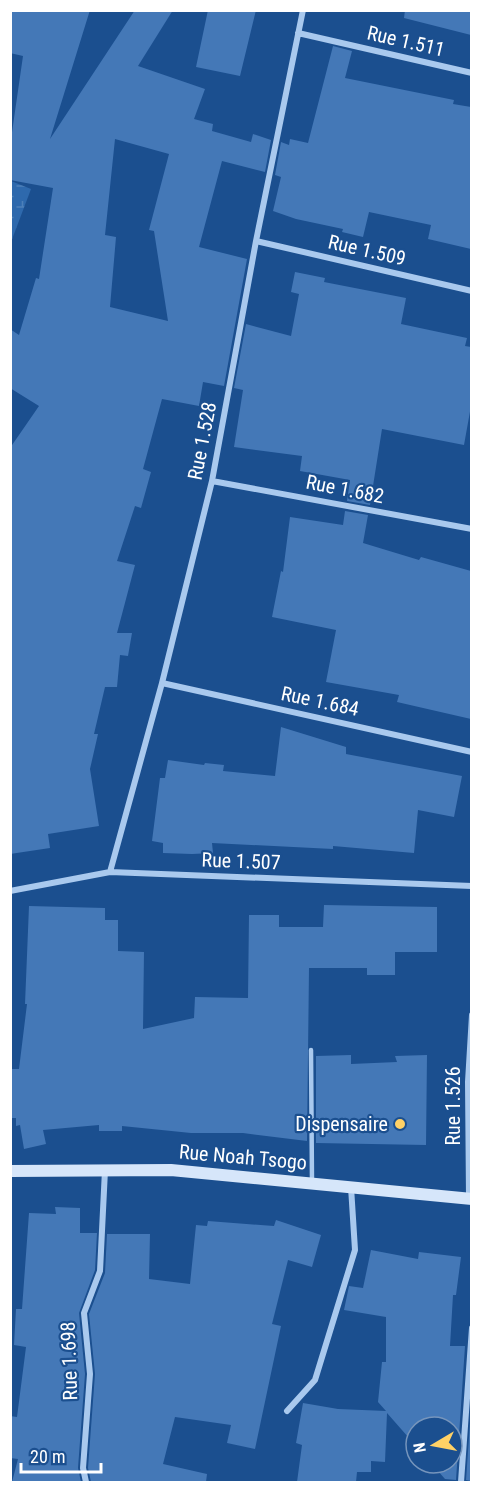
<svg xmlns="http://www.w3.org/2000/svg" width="482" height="1493" font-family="'Roboto Condensed',sans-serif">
  <defs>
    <pattern id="wetland-marsh" width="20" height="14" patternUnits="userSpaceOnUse" patternTransform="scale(1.5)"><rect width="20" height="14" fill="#2e69ad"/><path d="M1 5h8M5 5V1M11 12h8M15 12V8" fill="none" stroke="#4d80b9"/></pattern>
  </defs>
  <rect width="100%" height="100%" fill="#1b4f8f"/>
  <!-- wetland -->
  <path fill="url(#wetland-marsh)" d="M11,181l20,8 -20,53z"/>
  <!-- building -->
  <path fill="#4478b7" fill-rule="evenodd" d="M10,10h80l-40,129 85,-129h38l-35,56 67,23 -11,30 19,5 -1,7 39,11 2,-8 18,6 -6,32 -43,-11 -23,86 48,12 -23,127 -21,-4 -4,24 -37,-7 -19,70 8,3 -10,36 -6,-2 -18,55 18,4 -18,68h15l-4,23 -8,-1 -3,32h-12l-11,47h4l-8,35 9,57 -51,8 2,14 -40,6v-406l29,-42 -29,-18v-59l9,6 17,-57 3,1 14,-91 -43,-8v-34l13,-90 -13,-3zM115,139l54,15 -20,76 5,1 14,90 -58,-14 6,-70 -11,-2z
    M208,10h48l-16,66 -44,-9z
    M405,10h66v25l-67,-17z
    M333,46l19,5 -7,27 109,22 -1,4 18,3v142l-43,-10 3,-14 -62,-13 -6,25 -21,-5 1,-3 -47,-10 -23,-8 8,-34 -6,-2 6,-33 8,3 1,-6 18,4z
    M295,272l30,6 -1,4 82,16 -5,26 66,14 -2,8 6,1v59l-7,39 -82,-16 -12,76 -23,-4 3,-21 -50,-9 2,-15 -68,-9 9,-57 -9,-2 12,-64 45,12 8,-42 -8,-2z
    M345,511l23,4 -5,28 56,17 2,-3 50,14v148l-74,-17 2,-7 -73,-13 10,-52 -64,-13 9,-46 2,1 7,-55 53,8z
    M281,727l65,20v7l116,22 -8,41 -36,-7 -4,43 -81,-7v3l-121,-6 1,10 -21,1 -29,-1v-10l-11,-2 8,-63h5l3,-18 36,5 1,-2 19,2 -1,6 52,5z
    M324,905l113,2v45h-42v23h-28v-7h-58l-2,173 -64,-8h-52l-69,-7v5h-23v-6l-56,5 3,14 -22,5 -4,-24 -4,1v-8h-6v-49h9l8,-65h-2l4,-98 76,2v12h13v31l26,1 -1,77 51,-11 1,-21 53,1 1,-83h30v12h44z
    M351,1055v9l46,-2 -2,-6 32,-1 -1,90 -110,-2v-87z
    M55,1207l25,1v25h17l-2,37 -16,43 6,61 -7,94 3,14h-69l6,-23 -8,-1v-42l7,1 9,-70 -12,-2 2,-36h6l7,-96 27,1z
    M276,1220l45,15 -9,32 -24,-7 -16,64 9,2 -26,123 -28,-6 4,-18 -56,-8 -12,47 44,10 -1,8h-115l-3,-14 7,-94 -6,-60 16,-41 2,-39h43l-1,45 41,5 6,-59 11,1 1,-5 66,5z
    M371,1250l47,9 1,-7 42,5 -5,38h-3l-3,51h15l-9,134 -11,-1 -14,-16h21v-36h-36v19l-29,-33 -2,49 -14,-1v11h-14l-1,10h-59l5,-37 -6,-2 7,-40 35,6 48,2 -8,-9 4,-40h4v-45l-42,-7 5,-24 14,2z
    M471,1409v72l-5,-1z"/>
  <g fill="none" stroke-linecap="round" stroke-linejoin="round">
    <!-- service -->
    <path stroke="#a9c9ee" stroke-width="4.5" d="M311,1050l1,133"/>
    <!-- minor -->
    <path stroke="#a9c9ee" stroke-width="6" d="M298,33l174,40
      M256,241l216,50
      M212,481l260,48
      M162,683l310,69
      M110,872l52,-189 50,-202 44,-240 47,-231
      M10,891l100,-19 362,14
      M469,1198l-1,-116 4,-67
      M287,1411l28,-31 40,-130 -4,-63
      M86,1482l-3,-14 7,-94 -6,-61 16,-42 5,-101
      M461,1482l11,-154"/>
    <!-- secondary -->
    <path stroke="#d6e6fa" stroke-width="12" d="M10,1171l161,-1 301,29"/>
  </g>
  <!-- markers -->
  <circle fill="#ffd166" stroke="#1b4f8f" stroke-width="2" cx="400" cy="1124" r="6"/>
  <g text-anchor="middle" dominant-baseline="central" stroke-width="4.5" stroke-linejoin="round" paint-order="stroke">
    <!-- street labels -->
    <g font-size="20" fill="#fff" stroke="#1b4f8f">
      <text transform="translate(406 41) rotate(13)">Rue 1.511</text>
      <text transform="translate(367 250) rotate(13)">Rue 1.509</text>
      <text transform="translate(202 441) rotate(-79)">Rue 1.528</text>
      <text transform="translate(345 489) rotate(11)">Rue 1.682</text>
      <text transform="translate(320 701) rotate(12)">Rue 1.684</text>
      <text transform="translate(241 861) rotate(2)">Rue 1.507</text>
      <text transform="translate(453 1106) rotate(-90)">Rue 1.526</text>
      <text transform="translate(243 1157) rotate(5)">Rue Noah Tsogo</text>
      <text transform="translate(69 1361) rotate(-92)">Rue 1.698</text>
    </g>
    <!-- poi labels -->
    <g font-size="20" fill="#fff" stroke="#1b4f8f" text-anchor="end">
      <text x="388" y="1124">Dispensaire</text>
    </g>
  </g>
  <!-- border -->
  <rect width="482" height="1493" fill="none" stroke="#ffffff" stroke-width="24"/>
  <!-- north arrow -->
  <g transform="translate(434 1445) rotate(260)"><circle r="28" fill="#1b4f8f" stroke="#7695bc" stroke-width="1.5"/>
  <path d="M0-4.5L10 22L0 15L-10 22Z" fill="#ffd166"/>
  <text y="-9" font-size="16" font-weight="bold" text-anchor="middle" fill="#ffffff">N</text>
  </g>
  <!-- scale -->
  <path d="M21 1463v9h80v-9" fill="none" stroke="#ffffff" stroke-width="3"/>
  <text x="30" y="1463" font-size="18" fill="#ffffff" stroke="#1b4f8f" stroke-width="4.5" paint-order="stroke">20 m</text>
</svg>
